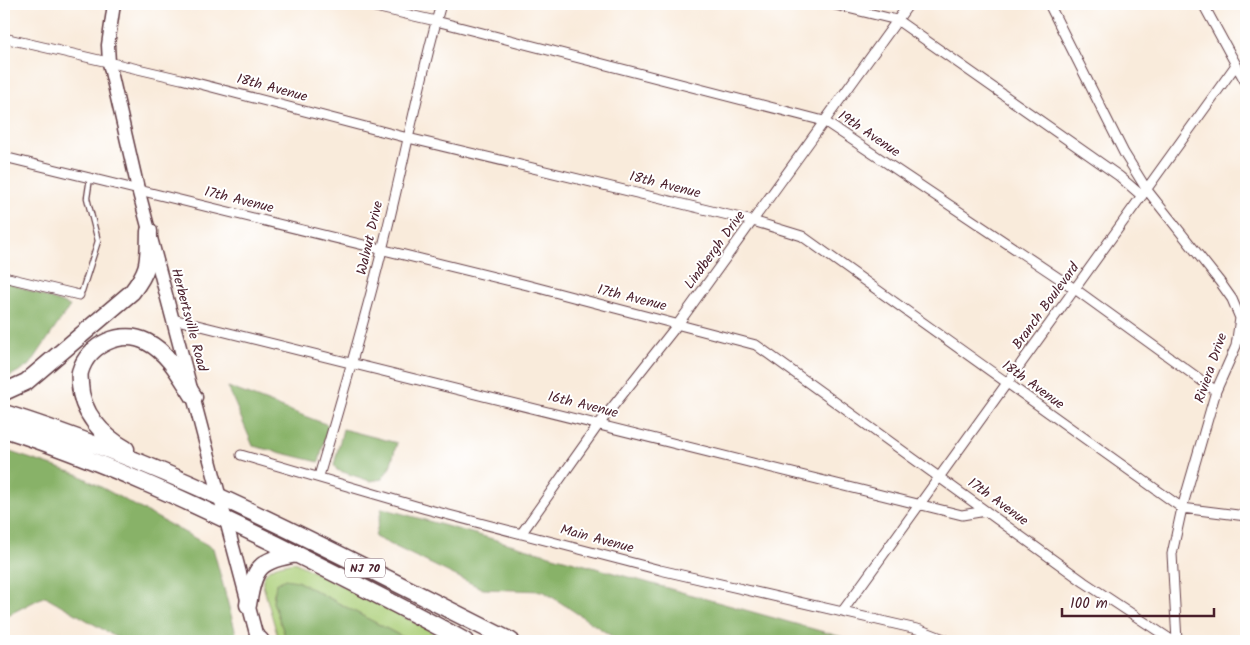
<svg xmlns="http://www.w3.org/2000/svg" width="1250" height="645" font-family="Kalam,sans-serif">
  <rect width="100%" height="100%" fill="#fff"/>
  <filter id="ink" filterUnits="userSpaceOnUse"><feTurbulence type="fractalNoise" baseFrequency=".02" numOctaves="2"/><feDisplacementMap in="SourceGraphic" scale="10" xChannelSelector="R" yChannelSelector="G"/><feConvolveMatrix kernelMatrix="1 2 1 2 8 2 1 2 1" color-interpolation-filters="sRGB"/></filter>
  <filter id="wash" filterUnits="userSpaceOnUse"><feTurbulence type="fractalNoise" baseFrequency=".0096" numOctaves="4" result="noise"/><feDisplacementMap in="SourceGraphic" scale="20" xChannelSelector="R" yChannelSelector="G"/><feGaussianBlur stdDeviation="1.12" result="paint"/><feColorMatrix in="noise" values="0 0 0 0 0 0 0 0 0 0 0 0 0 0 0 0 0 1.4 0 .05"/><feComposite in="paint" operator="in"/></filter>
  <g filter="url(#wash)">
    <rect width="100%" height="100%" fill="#f9ebdb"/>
    <!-- green -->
    <path fill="#abcf78" stroke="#7a7752" d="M294,562l134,67 16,12h-34l-113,-60 -23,11 -1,10 14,39h-8l-16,-56c-2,-18 17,-20 31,-23z"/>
    <!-- forest -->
    <path fill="#88b268" stroke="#69684a" d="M4,281l66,25 -40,59 -18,10 -8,3z
      M228,387l100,38 -9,37 -66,-16z
      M343,429l54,14 -7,24 -8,12 -12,2 -33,-11 -3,-5z
      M4,450l73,24 136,74 25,93h-115l-78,-45 -37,19 -4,-2z
      M382,508l474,133h-237l-76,-50 -60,-2 -108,-52z
      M285,579l12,2 113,60h-123l-14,-39 3,-18z"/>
  </g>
  <g filter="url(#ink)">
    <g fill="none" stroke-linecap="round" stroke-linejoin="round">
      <!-- lane casing -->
      <g stroke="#643e45" stroke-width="7">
        <path id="lane" d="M79,295l3,-4 16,-50 -11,-43 3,-20"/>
      </g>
      <!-- street casing -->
      <g stroke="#643e45" stroke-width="11">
        <path id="street" d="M362,4l74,17 388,100 251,168 141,102
          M831,4l66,16 222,156 23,20
          M1049,4l75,149 23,37 73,92 12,17 8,19 -4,28 -20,45 -34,117 -10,46 5,87
          M1203,4l43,79
          M4,38l177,41 227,59 345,83 49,15 380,272 64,8
          M4,157l523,128 229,60 328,237 89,59
          M4,277l75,18
          M173,319l789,196 24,-4
          M241,455l185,54 234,61 261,60 28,11
          M319,476c22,-75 44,-149 63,-226 21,-82 36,-165 59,-246
          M521,534l78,-110 79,-100 231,-320
          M842,612l394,-547"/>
      </g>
      <!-- secondary casing -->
      <g stroke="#643e45" stroke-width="15">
        <path id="secondary" d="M114,4l-6,41 1,18 29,126 120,452"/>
      </g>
      <!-- highway casing -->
      <g stroke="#643e45" stroke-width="19">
        <path id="highway" d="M4,392l22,-10 106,-90c19,-25 16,-31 17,-61
          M4,413c177,55 341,145 507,228
          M4,429c94,30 184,72 272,115 64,32 127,63 189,97
          M126,449c-24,-13 -45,-37 -46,-65 0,-4 -1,-8 0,-12 8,-28 42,-43 67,-30 22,11 34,35 47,55
          M248,605c6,-38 11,-45 49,-51
          M258,638l3,3"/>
      </g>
      <!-- lane -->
      <use href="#lane" stroke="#fff" stroke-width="4.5"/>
      <!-- street -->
      <use href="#street" stroke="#fff" stroke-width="9"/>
      <!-- secondary -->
      <use href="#secondary" stroke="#fff" stroke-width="12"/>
      <!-- highway -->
      <use href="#highway" stroke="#fff" stroke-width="16"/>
    </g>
  </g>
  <g text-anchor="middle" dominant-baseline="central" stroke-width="4" stroke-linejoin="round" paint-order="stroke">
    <!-- shield labels -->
    <rect fill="#fff" stroke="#80626b" stroke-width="1" x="345" y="558.5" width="40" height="19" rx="4"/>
    <g font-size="12" font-weight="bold" fill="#4a1f2b">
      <text x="365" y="568">NJ 70</text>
    </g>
    <!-- street labels -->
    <g font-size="14" fill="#4a1f2b" stroke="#fff">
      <text transform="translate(272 88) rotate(15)">18th Avenue</text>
      <text transform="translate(869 134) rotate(34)">19th Avenue</text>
      <text transform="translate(665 185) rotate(14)">18th Avenue</text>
      <text transform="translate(239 200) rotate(14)">17th Avenue</text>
      <text transform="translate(370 238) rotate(-77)">Walnut Drive</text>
      <text transform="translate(715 250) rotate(-54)">Lindbergh Drive</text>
      <text transform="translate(632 298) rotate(14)">17th Avenue</text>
      <text transform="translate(1046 306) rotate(-54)">Branch Boulevard</text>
      <text transform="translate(189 320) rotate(75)">Herbertsville Road</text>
      <text transform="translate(1211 368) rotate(-71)">Riviera Drive</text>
      <text transform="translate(1033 385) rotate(36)">18th Avenue</text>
      <text transform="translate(583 405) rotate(14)">16th Avenue</text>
      <text transform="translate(998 502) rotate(36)">17th Avenue</text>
      <text transform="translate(597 539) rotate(15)">Main Avenue</text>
    </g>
  </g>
  <!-- margin -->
  <rect width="1250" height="645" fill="none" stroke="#fff" stroke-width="20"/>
  <!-- scale -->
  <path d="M1062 608v8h152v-8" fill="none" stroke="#4a1f2b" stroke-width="2.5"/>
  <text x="1070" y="608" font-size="15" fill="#4a1f2b" stroke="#ffffff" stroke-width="4" paint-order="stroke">100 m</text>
</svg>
